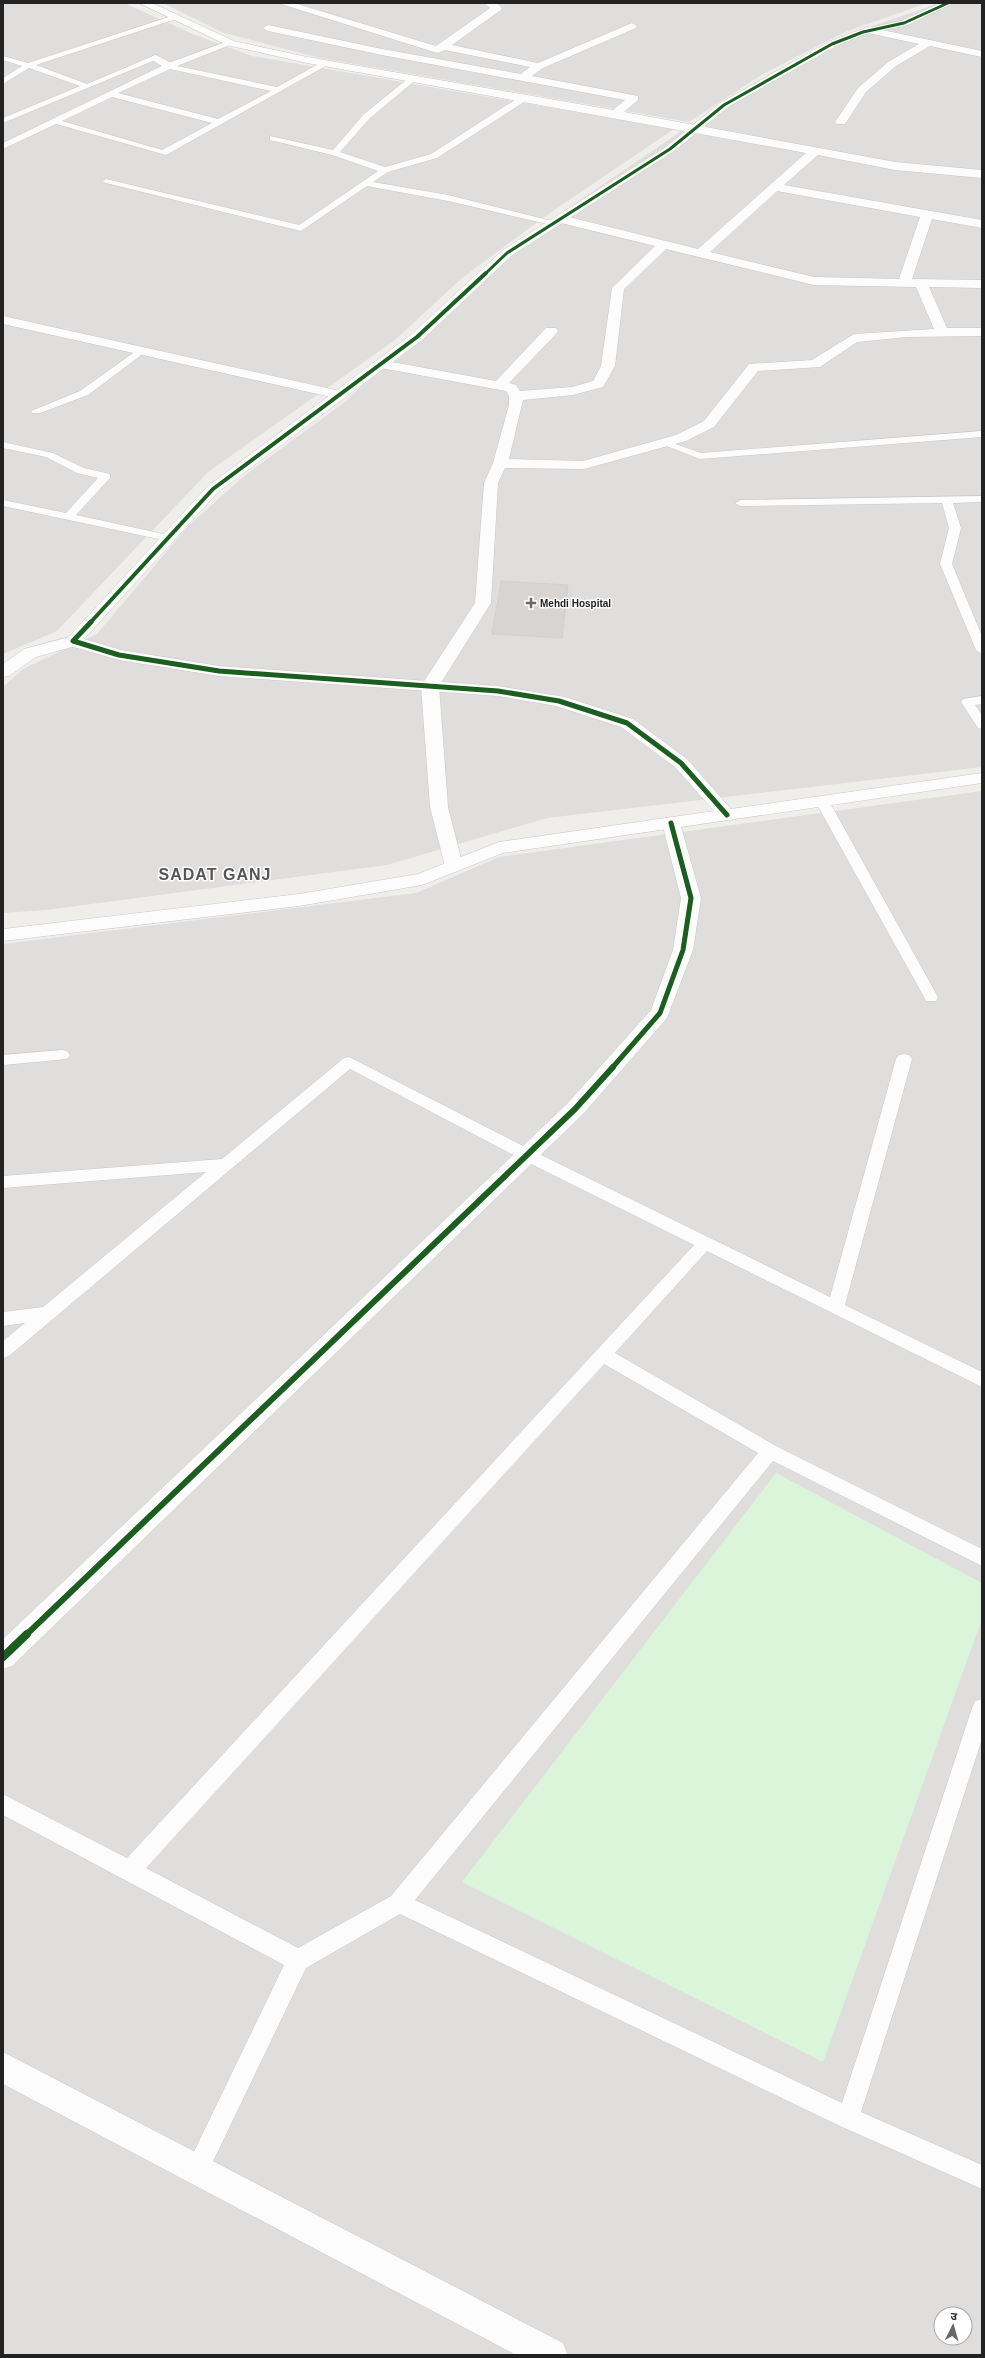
<svg xmlns="http://www.w3.org/2000/svg" width="985" height="2358" font-family="Arial,'Noto Sans Devanagari',sans-serif">
  <rect width="100%" height="100%" fill="#f0eeeb"/>
  <!-- residential -->
  <path fill="#dfdedc" fill-rule="evenodd" d="M3,3h121l71,32 57,21 422,73 -127,86 -85,63 -67,62 -187,132 -151,159 -54,23z
    M163,3h764l-82,29 -82,42 -74,48 -369,-64 -96,-25z
    M940,3h42v764l-435,51 -160,47 -341,45 -43,3v-226l20,-18 74,-35 92,-109 59,-52 97,-71 92,-89 77,-68 166,-113 93,-60 73,-37z
    M982,791v1564h-979v-1411l413,-51 83,-36zM941,2314h24v24h-24z"/>
  <!-- park -->
  <path fill="#daf5da" d="M776,1473l206,110v36l-159,443 -361,-180z"/>
  <!-- building -->
  <path fill="#d7d4d2" stroke="#d3d0cc" d="M501,581l67,4 -6,53 -70,-4z"/>
  <g fill="none" stroke-linecap="round" stroke-linejoin="round">
    <!-- service casing -->
    <g stroke="#c9c8c7" stroke-width="1">
      <path id="service" d="M172,16l7,2 -143,47 51,19 66,-28 7,2 -157,65v-5l77,-32 -51,-18 -26,16v-6l19,-12 -19,-6v-4l25,7z
        M228,41l7,2 -58,23 100,21 47,-26 7,2 -165,92 -110,-31 -53,25v-6l163,-79zM170,69l101,22 -53,28 -100,-26zM112,97l100,26 -50,27 -100,-29z
        M411,76l7,2 -48,40 -30,34 45,15 46,-13 90,-58h6v4l-90,58 -49,14 -15,10 75,13 108,27v4l-108,-25 -81,-15 -66,45 -199,-49 4,-3 193,46 79,-54 -46,-16 -62,-15v-4l63,14 31,-36z
        M140,348l5,3 -1,2 -56,42 -48,18h-8l-1,-2 49,-20z
        M982,431v6l-282,22 -41,-16 5,-3 37,13z
        M3,442l50,11 31,15 26,6v4l-34,37 92,20 6,3 -6,3 -165,-35v-6l63,13 32,-35 -21,-5 -31,-16 -43,-9z
        M982,496v6l-29,1 8,25 -9,36 30,72v18l-6,-4 -36,-86 9,-36 -7,-25 -201,3 -6,-3 6,-3z
        M982,696v8l-7,1 7,10v14l-4,-1 -17,-26 2,-3z
        M822,797l7,4 109,196 -2,4h-10l-2,-4 -109,-196z
        M62,1050l5,1 3,4 -3,4 -64,6v-10z
        M904,1054l5,1 3,4 -67,246 137,67v15l-275,-136 -92,102 161,93 206,103v17l-209,-105 -358,439 427,203 130,-395 3,-7 7,-2v40l-121,373 121,53v24l-142,-63 -440,-212 -94,54 -101,210 -8,4 -8,-4 -4,-8 4,-8 95,-197 -281,-150v-21l124,64 567,-613 -173,-86 -171,-90 -341,287 -6,2v-17l22,-18 -22,3v-14l40,-5 163,-135 -203,16v-12l219,-17 122,-101 5,-1 184,94 297,146 66,-238 3,-4zM604,1364l154,89 -367,443 -93,52 -152,-80z"/>
    </g>
    <!-- minor casing -->
    <g stroke="#c9c8c7" stroke-width="1">
      <path id="minor" d="M139,3h13l82,38 73,16 306,53 12,-10 -243,-45 -114,-24 -5,-3 5,-3 114,24 139,25 9,-7 -85,-17 -7,3 -4,-1 -156,-49h16l142,43 54,-38 -5,-5h12l5,5 -1,2 -49,35 86,18 94,-40 5,3 -1,2 -93,40 -11,8 106,20v4l-14,12 271,50 87,8v8l-87,-8 -77,-15 -34,30 198,35v8l-50,-9 -20,60 70,1v8l-53,-1 18,41h35v8l-75,1 -50,5 -37,25 -62,4 -44,56 -28,14 -102,28 -79,-1 -7,15 -7,120 -52,83 9,121 15,59 -2,4 -7,2 -7,-2 -2,-4 -15,-59 -9,-121 54,-83 9,-120 9,-20 16,-58v-9l-3,-5 -125,-23 -7,-4 7,-4 115,21 50,-53h10l2,3 -2,3 -47,49 7,2 4,6 52,-4 21,-6 8,-15 11,-78 43,-42 -98,-24 -2,-3 2,-3 4,-1 137,34 108,-96 -499,-90 -80,-18zM777,191l143,26 -21,62 -85,-2 -104,-25zM666,249l148,36 102,2 18,42 -80,5 -42,26 -63,4 -45,57 -28,14 -93,26 -74,-2 14,-59 50,-5 30,-8 12,-21 9,-77z
        M868,27l114,24v6l-52,-11 -34,20 -30,26 -21,32h-8l-2,-2 23,-34 30,-26 31,-18 -55,-12v-4z
        M156,55l17,9v4h-8l-13,-8v-4z
        M3,316l337,75 7,4 -7,4 -337,-75z
        M73,636l6,1 2,4 -2,4 -43,12 -27,19 -6,1v-13l21,-15z
        M671,817l7,2 2,4 21,75 -8,52 -26,68 -84,96 -571,552 -9,3v-30l564,-535 84,-94 22,-60 8,-52 -19,-75 2,-4z
        M3,2052l560,291 5,12h-52l-513,-271z"/>
    </g>
    <!-- tertiary casing -->
    <g stroke="#c9c8c7" stroke-width="1">
      <path id="tertiary" d="M940,3h13l-45,22 -42,9 -30,12 -108,61 -54,44 -163,105 -89,84 -204,152 -134,147 37,11 98,16 279,20 67,11 68,22 54,40 44,50 251,-36v10l-479,70 -81,32 -123,21 -296,35v-12l296,-35 119,-20 81,-32 215,-31 -39,-44 -54,-40 -65,-21 -58,-10 -279,-20 -100,-16 -52,-15 -2,-4 143,-155 204,-152 91,-84 163,-103 54,-44 108,-61 31,-12 42,-9z"/>
    </g>
    <!-- service -->
    <use href="#service" fill="#fdfcfc" fill-rule="evenodd"/>
    <!-- minor -->
    <use href="#minor" fill="#fdfcfc" fill-rule="evenodd"/>
    <!-- tertiary -->
    <use href="#tertiary" fill="#fdfcfc" fill-rule="evenodd"/>
    <!-- cycleway-far4 casing -->
    <g stroke="#fff" stroke-width="4.5">
      <path id="cycleway-far4" d="M485,274l22,-21 163,-104 54,-44 108,-61 31,-12 41,-9 44,-20"/>
    </g>
    <!-- cycleway-far3 casing -->
    <g stroke="#fff" stroke-width="5.5">
      <path id="cycleway-far3" d="M90,623l123,-134 204,-152 69,-64"/>
    </g>
    <!-- cycleway-far2 casing -->
    <g stroke="#fff" stroke-width="7">
      <path id="cycleway-far2" d="M91,622l-18,19 46,14 100,16 279,20 61,10 68,22 54,40 46,52
        M612,1068l48,-55 23,-63 8,-52 -20,-75"/>
    </g>
    <!-- cycleway-far1 casing -->
    <g stroke="#fff" stroke-width="9">
      <path id="cycleway-far1" d="M26,1635l549,-526 38,-42"/>
    </g>
    <!-- cycleway casing -->
    <g stroke="#fff" stroke-width="10">
      <path id="cycleway" d="M3,1657l24,-23"/>
    </g>
    <!-- cycleway-far4 -->
    <use href="#cycleway-far4" stroke="#1b5e20" stroke-width="3"/>
    <!-- cycleway-far3 -->
    <use href="#cycleway-far3" stroke="#1b5e20" stroke-width="4"/>
    <!-- cycleway-far2 -->
    <use href="#cycleway-far2" stroke="#1b5e20" stroke-width="5"/>
    <!-- cycleway-far1 -->
    <use href="#cycleway-far1" stroke="#1b5e20" stroke-width="6"/>
    <!-- cycleway -->
    <use href="#cycleway" stroke="#1b5e20" stroke-width="8"/>
  </g>
  <!-- markers -->
  <path fill="#6a6968" stroke="#fff" stroke-width="1.5" d="M529 597h4v4h4v4h-4v4h-4v-4h-4v-4h4z"/>
  <g text-anchor="middle" dominant-baseline="central" stroke-width="3" stroke-linejoin="round" paint-order="stroke">
    <!-- far-poi labels -->
    <g font-size="10" font-weight="bold" fill="#222" stroke="#fff" text-anchor="start">
      <text x="540" y="603">Mehdi Hospital</text>
    </g>
    <!-- district labels -->
    <g font-size="16" font-weight="bold" letter-spacing="1" fill="#555" stroke="#fff">
      <text x="215" y="874">SADAT GANJ</text>
    </g>
  </g>
  <!-- border -->
  <rect width="985" height="2358" fill="none" stroke="#222222" stroke-width="8"/>
  <!-- north arrow -->
  <g transform="translate(953 2326) rotate(5)"><circle r="19" fill="#ffffff" stroke="#a7a7a7"/>
  <path d="M0-3L7 15L0 10L-7 15Z" fill="#6a6968"/>
  <text y="-6" font-size="11" font-weight="bold" text-anchor="middle" fill="#222222">उ</text>
  </g>
</svg>
